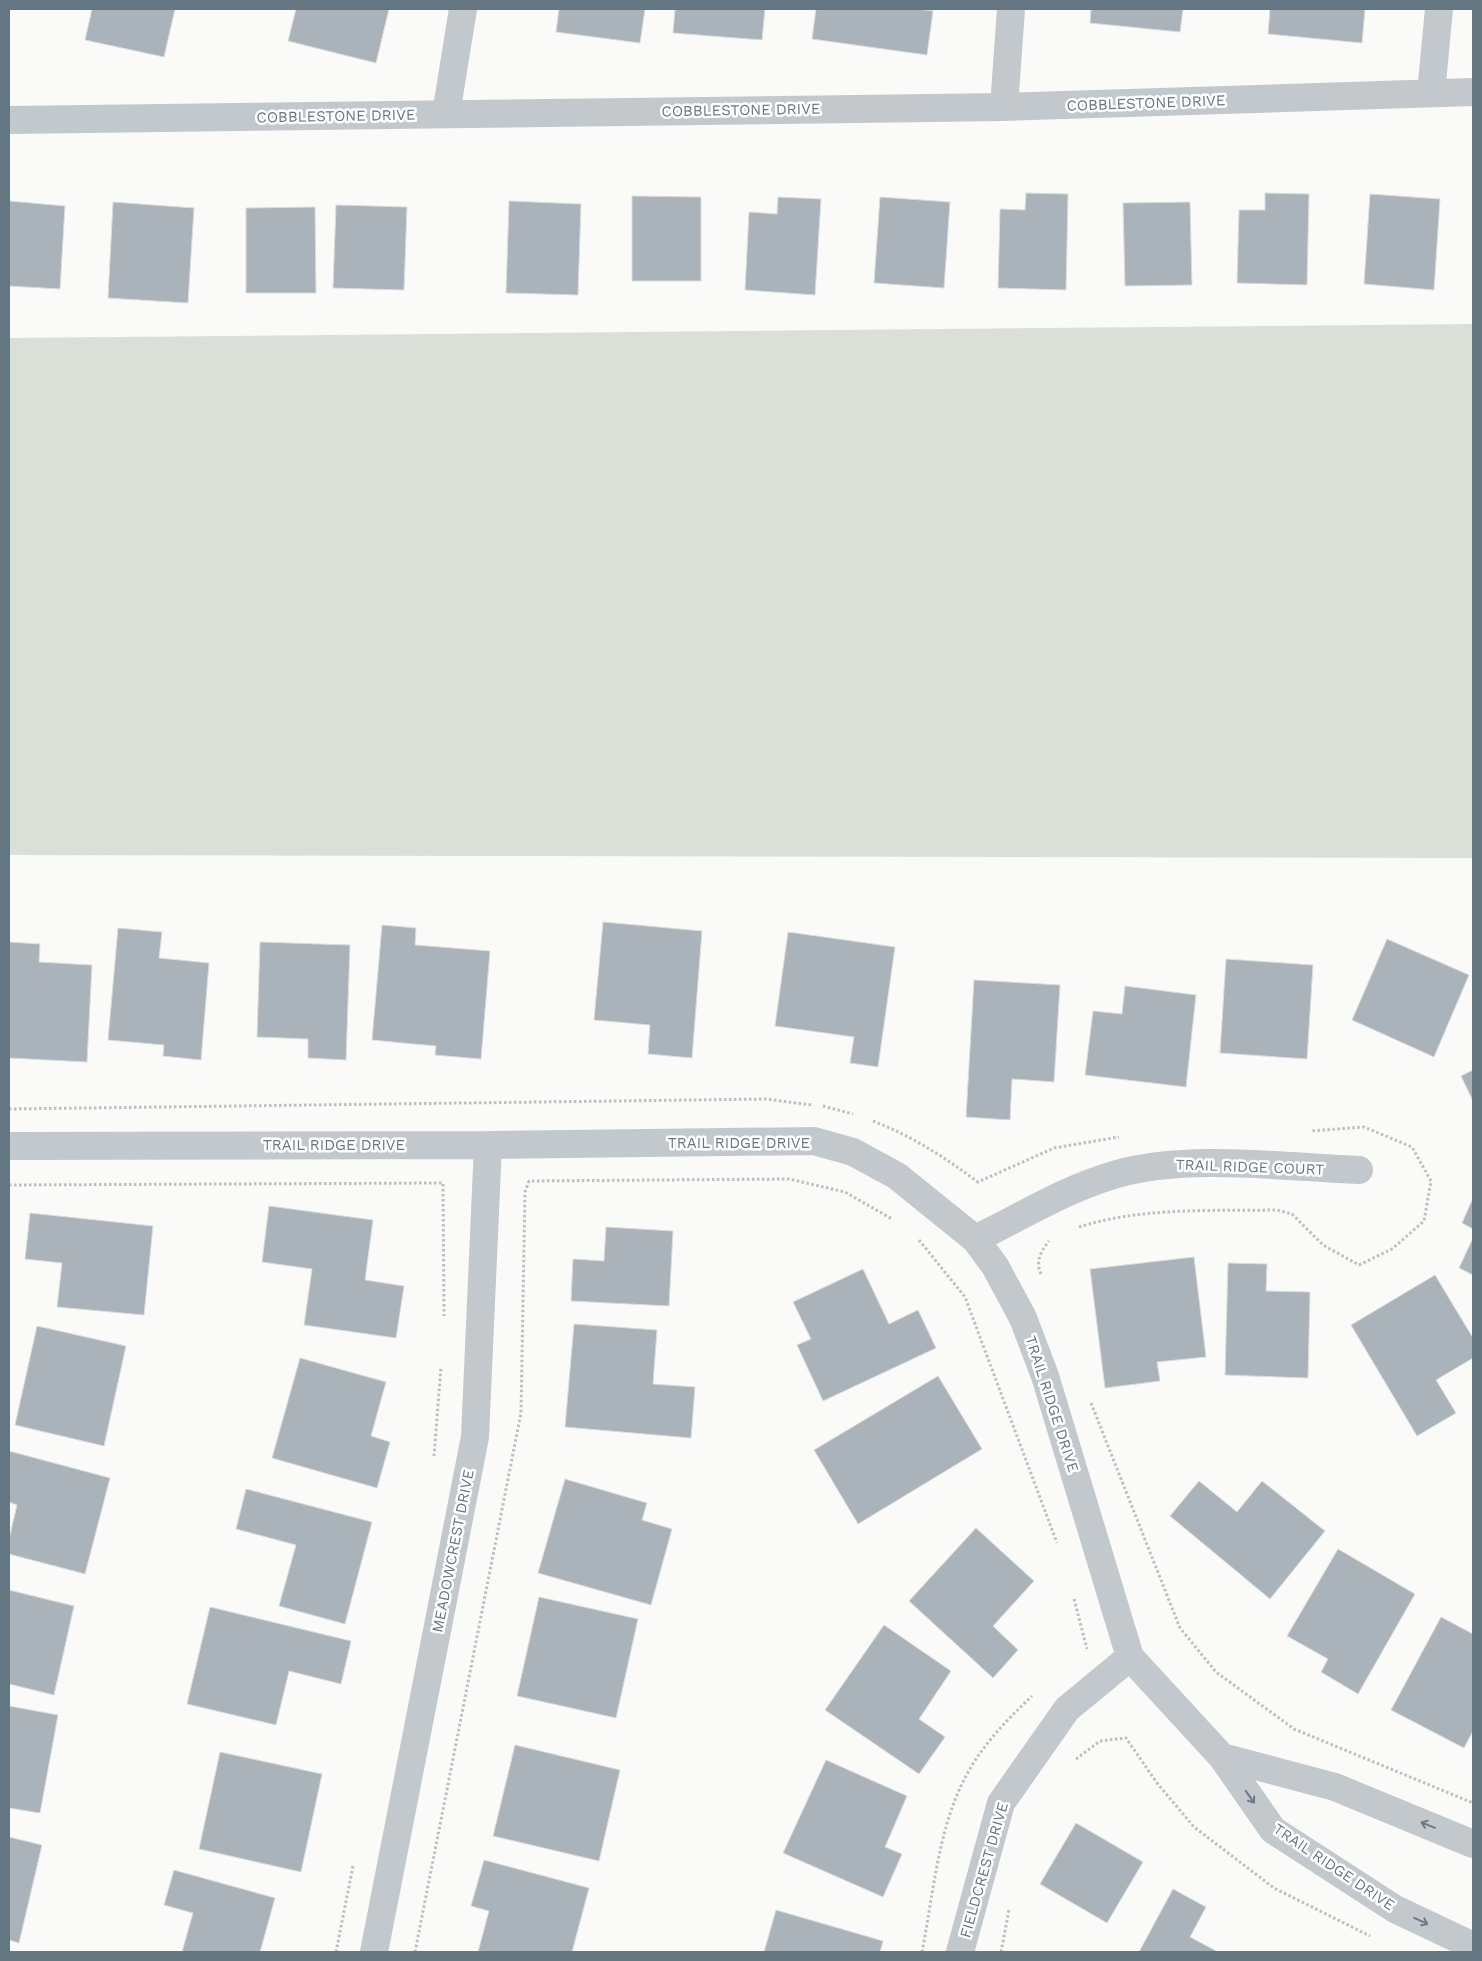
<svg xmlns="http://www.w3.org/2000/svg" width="1482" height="1961" font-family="'Work Sans',sans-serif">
  <rect width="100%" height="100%" fill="#fafaf8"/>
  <!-- green -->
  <path fill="#dadfd7" d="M1473,324v534l-1464,-3v-517z"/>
  <!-- building -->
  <path fill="#aab3b9" stroke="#dcdcda" d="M92,9h83l-11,48 -79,-17z
    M296,9h93l-13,54 -88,-22z
    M559,9h86l-5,34 -84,-11z
    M675,9h90l-3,31 -89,-7z
    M816,9h103l14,2 -6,44 -115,-16z
    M1091,9h92l-3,23 -90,-9z
    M1270,9h95l-3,34 -94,-9z
    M1026,193l42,1 -2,96 -68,-2 2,-79 25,1z
    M1265,193l44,1 -2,91 -70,-2 2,-73h26z
    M1370,194l70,5 -6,91 -70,-6z
    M632,196l69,1v84h-69z
    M778,197l43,2 -6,96 -70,-5 4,-78 28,2z
    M880,197l70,5 -6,86 -70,-5z
    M9,201l56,5 -5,83 -51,-3z
    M509,201l72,3 -3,91 -72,-2z
    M113,202l81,6 -6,95 -80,-5z
    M1190,202l2,83 -67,1 -2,-83z
    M336,205l71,2 -3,83 -71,-2z
    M315,207l1,86h-70v-85z
    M603,922l99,9 -10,127 -44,-4 2,-29 -56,-5z
    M382,925l34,3 -1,17 75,6 -9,108 -46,-4 1,-9 -64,-6z
    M118,928l44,4 -3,26 50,5 -8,97 -38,-4 1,-11 -56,-5z
    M788,932l107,15 -17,120 -28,-4 4,-26 -79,-11z
    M1387,939l82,36 -35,82 -82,-37z
    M9,942l31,2 -1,18 53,3 -5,97 -78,-4z
    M260,942l90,3 -4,115 -38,-2v-19l-51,-2z
    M1226,959l87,6 -6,94 -87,-6z
    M974,980l86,5 -6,97 -42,-3 -2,41 -44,-3z
    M1125,986l71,9 -10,92 -101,-12 8,-64 29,3z
    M1473,1070v31l-12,-25z
    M1473,1198v31l-11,-6z
    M269,1206l104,14 -8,60 39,6 -8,52 -92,-13 8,-56 -50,-7z
    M30,1213l123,13 -9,89 -87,-8 5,-44 -37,-4z
    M606,1227l67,4 -4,75 -98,-5 2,-42 31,2z
    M1473,1238v37l-14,-7z
    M1194,1257l12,100 -49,5 3,19 -55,7 -15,-119z
    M1228,1263l39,1 -1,27 44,1 -2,86 -83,-3z
    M863,1269l26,55 29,-14 18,38 -113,53 -26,-56 14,-6 -18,-37z
    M1435,1275l38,63v20l-37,22 20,33 -39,23 -66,-111z
    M574,1324l83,6 -4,54 42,3 -4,51 -126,-11z
    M37,1326l89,20 -22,100 -89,-21z
    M300,1358l86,24 -15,54 19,6 -13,46 -105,-30z
    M938,1376l44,73 -124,75 -44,-74z
    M9,1451l101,27 -25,96 -76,-20v-15l8,-34 -8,-3z
    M565,1479l82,24 -5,17 30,9 -21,76 -113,-32z
    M1199,1481l38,31 25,-31 63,50 -55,68 -100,-83z
    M246,1489l126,33 -27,102 -66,-18 17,-61 -60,-16z
    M976,1528l58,53 -41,45 25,24 -25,28 -84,-77z
    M1338,1549l77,45 -57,100 -37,-22 7,-13 -41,-23z
    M9,1590l65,16 -20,89 -45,-11z
    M539,1597l99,22 -22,99 -99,-22z
    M210,1607l141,34 -10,43 -52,-13 -13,54 -89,-21z
    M1441,1617l32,17v97l-9,17 -73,-38z
    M884,1625l67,46 -32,48 26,18 -26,37 -94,-64z
    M9,1706l49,9 -18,98 -31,-5z
    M515,1745l105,25 -21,91 -106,-25z
    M220,1752l102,22 -21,98 -102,-23z
    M826,1760l81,36 -22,51 17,7 -19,43 -100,-44z
    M1076,1823l67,39 -36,61 -67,-39z
    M9,1837l33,8 -23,98 -10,-3z
    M484,1860l105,28 -17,64h-94l11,-41 -18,-5z
    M174,1870l101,28 -15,54h-78l11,-39 -29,-8z
    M1173,1889l33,18 -16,30 28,15h-79z
    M776,1910l107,31 -3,11h-116z"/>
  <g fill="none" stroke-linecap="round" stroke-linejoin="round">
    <!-- path -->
    <path stroke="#bbbfc2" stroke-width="3" stroke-dasharray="2.5 2.5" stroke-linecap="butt" d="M823,1106l30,8
      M9,1109l757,-10 46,6
      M873,1121c39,15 71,36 105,61l76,-34 65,-11
      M9,1185l434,-2 1,133
      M1079,1227c64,-20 132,-16 198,-17l15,4 31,31 36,20 33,-16 32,-28 7,-40 -19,-34 -48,-20 -54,4
      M919,1240l46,57 92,246
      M1041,1274c-6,-13 0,-23 8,-33
      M1091,1403l89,225 36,44 78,57 179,74
      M434,1456l7,-89
      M1074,1599l13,50
      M1076,1759l24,-18 26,-3 31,45 37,44 80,61 96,48
      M336,1952l17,-86
      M415,1952l106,-539 4,-221 4,-11 260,-2 56,13 47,27
      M922,1952c11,-56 16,-123 43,-174 16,-32 41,-57 67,-82
      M1001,1952l8,-42"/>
    <!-- street -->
    <path stroke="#c3c8cc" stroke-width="28" d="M1431,93l8,-84
      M1004,107l7,-98
      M446,114l17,-105
      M9,120l995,-13 469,-15
      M9,1146l479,-1 326,-4 39,11 44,24 78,63 20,27 28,52 22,58 85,281 92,100 51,73 122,79 78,37
      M975,1239c46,-22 92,-51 142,-65 73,-20 166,-7 242,-4
      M1222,1757l113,30 138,57
      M374,1952l101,-515 13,-292
      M960,1952l41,-149 66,-94 63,-52"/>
  </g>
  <!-- one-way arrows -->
  <defs><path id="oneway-shaft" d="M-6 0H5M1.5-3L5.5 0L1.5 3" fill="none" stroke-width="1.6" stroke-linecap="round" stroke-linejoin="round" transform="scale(1.25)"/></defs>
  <g stroke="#6a7a87">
    <use href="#oneway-shaft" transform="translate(1250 1797) rotate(55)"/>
    <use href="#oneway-shaft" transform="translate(1428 1825) rotate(-158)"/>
    <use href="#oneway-shaft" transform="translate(1421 1921) rotate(25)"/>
  </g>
  <g text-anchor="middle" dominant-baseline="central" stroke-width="5" stroke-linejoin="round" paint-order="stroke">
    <!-- street labels -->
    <g font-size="15" fill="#657683" stroke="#fff">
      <text transform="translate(1146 103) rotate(-2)">COBBLESTONE DRIVE</text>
      <text transform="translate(741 110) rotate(-1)">COBBLESTONE DRIVE</text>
      <text transform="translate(336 116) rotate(-1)">COBBLESTONE DRIVE</text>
      <text x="739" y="1143">TRAIL RIDGE DRIVE</text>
      <text x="334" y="1145">TRAIL RIDGE DRIVE</text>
      <text transform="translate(1250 1167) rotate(2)">TRAIL RIDGE COURT</text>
      <text transform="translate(1052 1404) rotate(72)">TRAIL RIDGE DRIVE</text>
      <text transform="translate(453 1551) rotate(-79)">MEADOWCREST DRIVE</text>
      <text transform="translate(1334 1867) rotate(34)">TRAIL RIDGE DRIVE</text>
      <text transform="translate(984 1870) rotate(-74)">FIELDCREST DRIVE</text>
    </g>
  </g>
  <!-- border -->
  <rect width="1482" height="1961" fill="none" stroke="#657683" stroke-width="20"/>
</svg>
